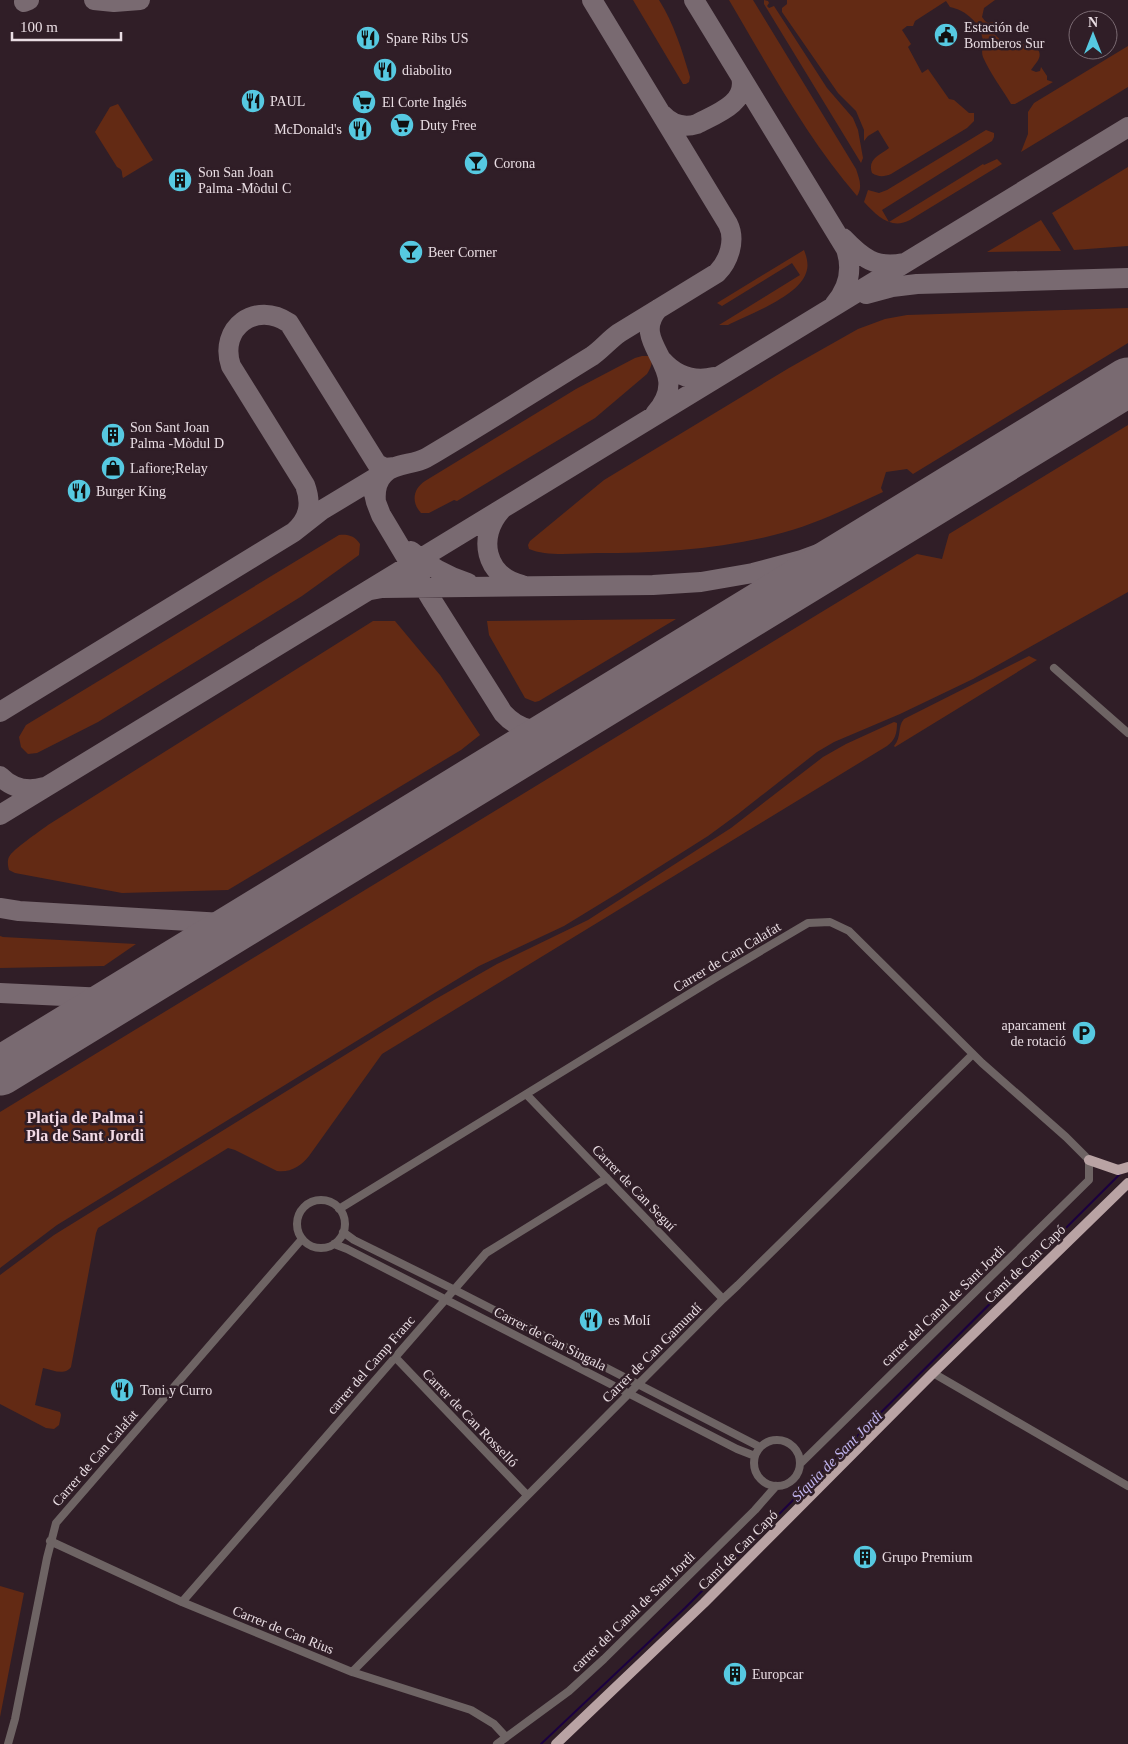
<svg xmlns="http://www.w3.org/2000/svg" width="1128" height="1744" font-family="'Times New Roman',serif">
  <rect width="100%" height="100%" fill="#301e27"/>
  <!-- green -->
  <path fill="#632a14" d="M633,0h26c15,24 23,50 31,77l-1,5 -3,2h-3z
    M729,0h24l103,169c3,9 7,18 1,27 -50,-58 -89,-130 -128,-196z
    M764,0l4,1 1,2 -2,3 2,2 5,-2 53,82 26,30 5,12 5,28 -2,5 -97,-159z
    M787,0h208l-11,8 -2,9 3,4 3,2 5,-1 -1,10 18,17 13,-5h10c13,11 4,17 -2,26l5,2 4,-1 1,-4 6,9v4l6,2 -38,22h-4c-9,-15 -21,-31 -28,-47 -2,-5 0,-10 0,-15 -1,-18 -17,-32 -33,-35l-4,-6 -31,20 -2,5h-6l-5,4 9,14 -3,3 14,26 6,-4 21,30 5,1 15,13h5v8l-7,7 -76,46c-7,3 -13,3 -19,-1 -5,-14 8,-18 17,-25l-11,-18 -10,6 -4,5v-11l-8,-19 -18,-18 -56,-81v-4l5,-4z
    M1128,46v41l-107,65 7,-18v-22l6,-9z
    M118,104l35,56 -30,18c-2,-5 1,-8 -6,-11l-22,-35 15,-25z
    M986,130l8,3v4l-2,4 -110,69 7,12 94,-58 1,1 13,-6 5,5 -92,56c-19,10 -33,-4 -46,-18l4,-12 11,3 8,-3z
    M1128,167v79l-54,4 -22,-37z
    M1041,220l20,31 -74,1z
    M804,250c3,8 5,15 2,23 -7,23 -58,42 -78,52h-9l81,-50 -8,-12 -70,43 -5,-3z
    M1128,308v35l-215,131 -6,-5 -21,3 -5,16 2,4c-35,16 -71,34 -109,43 -58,15 -118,18 -177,18 -20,0 -50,4 -68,-4l-1,-4 2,-4 74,-61 185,-112 69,-39 27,-10 22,-4z
    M642,356h7c5,6 2,11 -2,18l-52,44 -138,83 -3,-1 -25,13h-8c-10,-11 -8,-24 4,-32l151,-92 59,-31z
    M1128,425v167l-155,87 -73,35 -66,28 -17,10 -79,62 -30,22 -90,57 -54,33 -85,40 -46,28 -376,231 -57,43v-156l917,-558 25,5 7,-25z
    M339,535c9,-1 16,1 21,9l-1,11 -57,41 -204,126 -61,31 -9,1 -7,-7 -2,-10 7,-12z
    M676,619l-137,82 -4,1 -10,-4 -36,-63 -2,-14z
    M373,621h22l45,54 40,60 -19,15 -233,140 -106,3 -107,-20 -6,-3c-1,-4 -2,-9 0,-13 4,-8 30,-25 39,-32z
    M1029,656l8,4 -142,87 -1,-1c8,-9 3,-19 10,-27z
    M894,722l3,1c0,11 -2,17 -10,23l-505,308 -73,102c-8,10 -19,17 -32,15l-42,-21 -7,-2 -130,80 -2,5 -25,134c-6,9 -19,3 -28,1l-8,37 25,7 1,3 -2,10 -5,4 -8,-1 -46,-24v-129l54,-40 380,-235 63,-36 91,-44 143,-92 92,-71 23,-13z
    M0,936l3,1 133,7 -32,22 -104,2z
    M0,1586l24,7 -24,124z"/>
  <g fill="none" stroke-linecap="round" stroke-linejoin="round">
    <!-- stream -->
    <path stroke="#1b0040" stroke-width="2" d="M541,1744l144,-136 435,-434"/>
    <!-- taxiway -->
    <path stroke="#796a71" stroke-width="20" d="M94,0l20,2 26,-2
      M694,0l152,249c7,21 2,40 -12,56
      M24,2l5,-2
      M662,114c10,11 22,14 35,10 19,-10 51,-21 44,-47
      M843,238c19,20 33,31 61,25
      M866,294l26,-7 25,-3 211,-6
      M662,360c14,16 31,22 52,17
      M655,414c41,-46 -28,-69 3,-105
      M373,489l3,13 5,13 52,87 70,111c17,19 37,21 61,13
      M376,502c-1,-10 1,-21 8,-28 10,-11 29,-9 42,-16 56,-33 111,-68 166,-102 10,-7 17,-16 27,-23l98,-60c12,-12 19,-33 11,-49l-136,-224
      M501,510c-24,27 -16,66 21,75
      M294,532c15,-13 18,-28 11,-47l-74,-119c-13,-38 25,-66 58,-43l88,141 8,4 10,-1
      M411,551c17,15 35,25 57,32
      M371,590l11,-2 271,-3 48,-3 52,-9 49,-13 63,-23 58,-30
      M0,712l294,-180 28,-22 63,-38
      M0,776c12,12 28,16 44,11
      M0,815l1128,-688
      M0,908l19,3 204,12 15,-1 15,-6
      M0,993l106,5 23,-6
      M0,1069l5,-1"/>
    <!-- runway -->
    <path stroke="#796a71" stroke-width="49" d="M0,1071l1128,-689"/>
    <!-- minor -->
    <path stroke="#6e6464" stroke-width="8" d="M1054,668l74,65
      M527,1095l196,204
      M297 1224a24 24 0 1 1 48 0a24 24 0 1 1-48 0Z
      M339,1209l376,-231 93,-55 22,-1 19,9 133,132 84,74 23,23v20l-288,283
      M343,1232l11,8 99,49 307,158
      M334,1244l13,5 390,200 18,7
      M395,1357l132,138
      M933,1373l195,113
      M754 1463a23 23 0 1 1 46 0a23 23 0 1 1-46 0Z
      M50,1541l132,61 170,70 119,38 23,14 12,13
      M182,1602l304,-349 121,-75
      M352,1672l371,-373 15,-14 235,-231
      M8,1744l7,-25 32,-161 9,-35 246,-284
      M497,1744l72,-53 35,-32 151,-149 21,-24"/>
    <!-- major -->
    <path stroke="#b9a3a4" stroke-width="10" d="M1089,1160l29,10 10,-3
      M556,1744l148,-141 229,-230 195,-190"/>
  </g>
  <!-- icons -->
  <defs>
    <g id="civic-disc" transform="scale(1.25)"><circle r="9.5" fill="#56c9e1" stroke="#301e27"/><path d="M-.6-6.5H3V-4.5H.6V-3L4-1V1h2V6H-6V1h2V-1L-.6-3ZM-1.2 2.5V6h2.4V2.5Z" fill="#111"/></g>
    <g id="restaurant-disc" transform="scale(1.25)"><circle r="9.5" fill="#56c9e1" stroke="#301e27"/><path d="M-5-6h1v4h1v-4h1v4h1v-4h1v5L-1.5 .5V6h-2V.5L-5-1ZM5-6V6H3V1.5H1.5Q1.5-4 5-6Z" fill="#111"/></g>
    <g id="supermarket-disc" transform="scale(1.25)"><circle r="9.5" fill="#56c9e1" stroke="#301e27"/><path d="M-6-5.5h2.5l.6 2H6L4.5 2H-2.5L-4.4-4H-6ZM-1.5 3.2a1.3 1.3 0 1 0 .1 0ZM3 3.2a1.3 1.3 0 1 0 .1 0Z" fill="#111"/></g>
    <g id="bar-disc" transform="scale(1.25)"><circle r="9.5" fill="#56c9e1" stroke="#301e27"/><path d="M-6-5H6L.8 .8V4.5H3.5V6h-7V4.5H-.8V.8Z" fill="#111"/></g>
    <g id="building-disc" transform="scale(1.25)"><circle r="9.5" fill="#56c9e1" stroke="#301e27"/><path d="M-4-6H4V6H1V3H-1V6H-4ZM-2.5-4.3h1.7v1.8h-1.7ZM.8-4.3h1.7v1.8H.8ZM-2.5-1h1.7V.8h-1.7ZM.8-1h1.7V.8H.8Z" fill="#111"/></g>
    <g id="shop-disc" transform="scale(1.25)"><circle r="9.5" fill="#56c9e1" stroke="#301e27"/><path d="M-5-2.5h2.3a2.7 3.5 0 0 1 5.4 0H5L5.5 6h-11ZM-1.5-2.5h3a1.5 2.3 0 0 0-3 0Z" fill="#111"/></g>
    <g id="parking-disc" transform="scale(1.25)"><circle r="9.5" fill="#56c9e1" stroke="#301e27"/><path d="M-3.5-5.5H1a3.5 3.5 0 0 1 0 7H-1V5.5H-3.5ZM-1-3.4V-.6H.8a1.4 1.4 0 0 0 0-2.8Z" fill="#111"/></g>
  </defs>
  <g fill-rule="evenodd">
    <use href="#civic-disc" x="946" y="35"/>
    <use href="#restaurant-disc" x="368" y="38"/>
    <use href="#restaurant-disc" x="385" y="70"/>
    <use href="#restaurant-disc" x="253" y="101"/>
    <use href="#supermarket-disc" x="364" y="102"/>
    <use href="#supermarket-disc" x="402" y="125"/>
    <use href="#restaurant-disc" x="360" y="129"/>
    <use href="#bar-disc" x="476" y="163"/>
    <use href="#building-disc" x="180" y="180"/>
    <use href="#bar-disc" x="411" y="252"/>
    <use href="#building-disc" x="113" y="435"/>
    <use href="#shop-disc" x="113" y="468"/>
    <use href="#restaurant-disc" x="79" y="491"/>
    <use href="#parking-disc" x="1084" y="1033"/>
    <use href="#restaurant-disc" x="591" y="1320"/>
    <use href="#restaurant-disc" x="122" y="1390"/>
    <use href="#building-disc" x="865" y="1557"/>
    <use href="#building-disc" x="735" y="1674"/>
  </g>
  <g text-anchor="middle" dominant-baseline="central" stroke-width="5" stroke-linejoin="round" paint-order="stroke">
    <!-- poi labels -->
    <g font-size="14" fill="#e9dde3" stroke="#301e27" text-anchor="start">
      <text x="964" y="27">Estación de<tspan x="964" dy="16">Bomberos Sur</tspan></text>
      <text x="386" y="38">Spare Ribs US</text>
      <text x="402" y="70">diabolito</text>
      <text x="270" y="101">PAUL</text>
      <text x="382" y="102">El Corte Inglés</text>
      <text x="420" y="125">Duty Free</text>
      <text x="342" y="129" text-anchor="end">McDonald's</text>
      <text x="494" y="163">Corona</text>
      <text x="198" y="172">Son San Joan<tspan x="198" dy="16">Palma -Mòdul C</tspan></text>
      <text x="428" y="252">Beer Corner</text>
      <text x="130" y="427">Son Sant Joan<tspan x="130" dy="16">Palma -Mòdul D</tspan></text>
      <text x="130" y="468">Lafiore;Relay</text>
      <text x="96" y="491">Burger King</text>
      <text x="1066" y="1025" text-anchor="end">aparcament<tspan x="1066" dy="16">de rotació</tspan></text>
      <text x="608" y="1320">es Molí</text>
      <text x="140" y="1390">Toni y Curro</text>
      <text x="882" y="1557">Grupo Premium</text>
      <text x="752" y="1674">Europcar</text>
    </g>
    <!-- street labels -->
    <g font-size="14" fill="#e9dde3" stroke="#301e27">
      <text transform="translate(727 957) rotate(-31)">Carrer de Can Calafat</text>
      <text transform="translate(634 1188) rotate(46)">Carrer de Can Seguí</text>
      <text transform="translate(1025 1264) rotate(-44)">Camí de Can Capó</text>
      <text transform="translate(943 1306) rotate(-44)">carrer del Canal de Sant Jordi</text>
      <text transform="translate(550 1339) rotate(27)">Carrer de Can Singala</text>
      <text transform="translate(652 1353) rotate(-45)">Carrer de Can Gamundí</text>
      <text transform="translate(371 1365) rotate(-49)">carrer del Camp Franc</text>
      <text transform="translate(470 1418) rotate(46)">Carrer de Can Rosselló</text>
      <text transform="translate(95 1458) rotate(-49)">Carrer de Can Calafat</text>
      <text transform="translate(738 1550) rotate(-45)">Camí de Can Capó</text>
      <text transform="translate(633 1612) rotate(-44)">carrer del Canal de Sant Jordi</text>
      <text transform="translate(283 1630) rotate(22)">Carrer de Can Rius</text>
    </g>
    <!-- water labels -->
    <g font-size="15" font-style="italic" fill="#c2b6f1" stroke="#301e27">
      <text transform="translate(837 1456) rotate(-45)">Síquia de Sant Jordi</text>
    </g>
    <!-- quarter labels -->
    <g font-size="16" font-weight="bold" fill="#f2dae5" stroke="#301e27">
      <text x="85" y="1117">Platja de Palma i<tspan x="85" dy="18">Pla de Sant Jordi</tspan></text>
    </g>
  </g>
  <!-- north arrow -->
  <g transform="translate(1093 35)"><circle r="24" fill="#301e27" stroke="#7a6a72"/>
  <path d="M0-4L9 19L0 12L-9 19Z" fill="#56c9e1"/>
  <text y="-8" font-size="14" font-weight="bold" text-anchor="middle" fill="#e9dde3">N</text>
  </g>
  <!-- scale -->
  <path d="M12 32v8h109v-8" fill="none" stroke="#e9dde3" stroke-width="2.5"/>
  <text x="20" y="32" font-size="15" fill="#e9dde3" stroke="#301e27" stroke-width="4" paint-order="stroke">100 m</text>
</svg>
